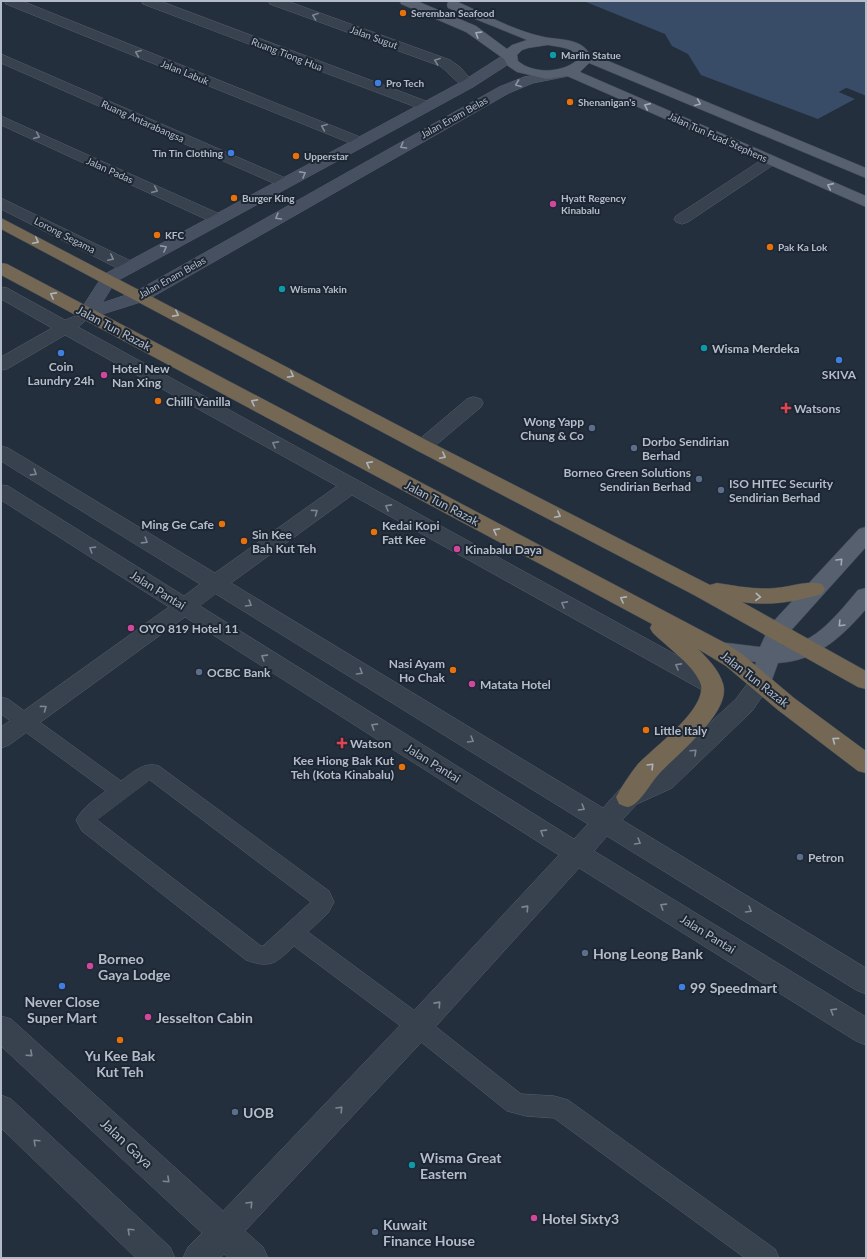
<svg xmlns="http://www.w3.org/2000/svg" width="867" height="1259" font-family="Lato,sans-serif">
  <rect width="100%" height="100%" fill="#242f3e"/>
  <!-- water -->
  <path fill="#394c67" d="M573,1h293v95l-20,-8 -7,4 17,7 -38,20 -117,-44 -13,-21 -16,-8 -7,-12 -79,-32z"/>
  <!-- pier -->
  <path fill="#242f3e" d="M847,88l19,8v2l-19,-8 -3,2 13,5v3l-37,20 -2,-1 37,-20 -16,-7z"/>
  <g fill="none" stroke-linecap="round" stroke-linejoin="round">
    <!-- lane casing -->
    <g stroke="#565f6c" stroke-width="1">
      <path id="lane" d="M1,697l7,2 113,82c11,-8 23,-20 38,-15l170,125 5,11 -6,11 -20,19 118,87 95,75 33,2 14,4 207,149 4,9h-34l-191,-140 -28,-2 -19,-5 -97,-78 -116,-87c-18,17 -23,23 -48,14l-164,-129 -6,-11c7,-13 18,-20 30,-29l-105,-77zM150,780l161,122 -48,44h-2l-164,-126z"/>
    </g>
    <!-- street casing -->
    <g stroke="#565f6c" stroke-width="1">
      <path id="street" d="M5,1h17l343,138 2,3 -2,3h-10l-349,-141z
        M142,1h18l271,102 2,3 -2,3h-10l-278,-105z
        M269,1h18l163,59 10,7 15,17 -2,3c-12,3 -23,-14 -33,-21l-170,-62z
        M1,54l289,126 3,3 -3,3h-10l-279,-123z
        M1,116l223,100 2,3 -2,3 -6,2 -6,-2 -211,-97z
        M771,155l5,2 3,3 -3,3 -88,59 -6,2 -6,-2 -2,-3 2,-3 90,-59z
        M1,198l134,65 2,4 -2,4 -6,1 -6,-1 -122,-62z
        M1,287l6,1 58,32 11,-4 6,1 3,4 -7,6 642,352 3,6 -3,6 -8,2 -8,-2 -352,-196 -121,88 372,225 16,-18 35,-16 82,-75 17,-23 8,-2 8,2 3,6 -20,29 -80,77 -35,16 -15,16 244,148v26l-10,-4 -249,-154 -13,15 272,166v28l-10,-4 -277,-173 -151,167 -183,196 18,16 5,11h-39l-5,-4 -4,4h-37l5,-11 14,-14 -201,-187v-30l10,3 212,192 185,-194 151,-162 -374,-238 -176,128 -8,3v-21l168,-120 -168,-107v-15l7,1 176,110 16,-12 -199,-123v-15l7,2 207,125 122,-87 -272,-151 -58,34 -6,1v-13l51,-29 -51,-29zM216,594l372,230 -14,15 -374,-233z
        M474,397l7,2 2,4 -2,4 -51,43 -7,2 -7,-2 -3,-4 3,-4 51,-43z
        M1,1095l10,4 159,148 5,11h-39l-135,-130z"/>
    </g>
    <!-- secondary casing -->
    <g stroke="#565f6c" stroke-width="1">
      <path id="secondary" d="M510,53l5,1 2,3 -2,3 -42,27 -358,195 -13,21 33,-11 364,-205 25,-10 45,-9 5,1 2,3 -2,3 -41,8 -24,10 -362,207 -60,19 -6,-1 -3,-4 25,-39 360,-194 42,-27z"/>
    </g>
    <!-- primary casing -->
    <g stroke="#414a57" stroke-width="1">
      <path id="primary" d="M400,1h17l59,25 31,23 5,-4 15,-5 -79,-32 -1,-3 1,-3h10c27,12 56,29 86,35 15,3 36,1 45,16l277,115v10l-5,-2 -272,-113 -9,9 286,124v11l-299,-131 -20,3 -30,-7 -9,-6 -4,-7 -38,-27 -65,-28zM548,45c10,2 24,2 30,12l-2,4c-15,12 -43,13 -58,0l-1,-6 5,-5 6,-2z
        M866,527v20l-79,88 -4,11c32,-1 56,-34 75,-56l8,-2v21c-24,28 -50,52 -88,54l-9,25 -8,2 -8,-2 -3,-6 6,-20 -45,-6 -3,-6 3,-6 8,-2 41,5 10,-22 89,-96z"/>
    </g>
    <!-- highway casing -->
    <g stroke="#434c59" stroke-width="1">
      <path id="highway" d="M1,218l429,224 280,143 7,-2c19,3 39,7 59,5 15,-1 31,-8 46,-4l3,5 -3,5c-27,8 -53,12 -80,8l124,69v18l-8,-2 -164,-92 -278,-145 -415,-221z
        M1,263l6,1 720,380 15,10 52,44 72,53v22l-8,-2 -80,-61 -52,-44 -28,-17c10,10 21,21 25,35 9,28 -47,71 -64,90 -8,8 -20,32 -31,33 -2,0 -6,-2 -9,-3l-3,-7c6,-11 14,-23 22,-33 16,-17 68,-54 63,-79 -5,-18 -35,-39 -48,-52l-3,-5 2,-4 -651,-349z"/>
    </g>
    <!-- lane -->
    <use href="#lane" fill="#38414e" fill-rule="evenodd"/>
    <!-- street -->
    <use href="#street" fill="#38414e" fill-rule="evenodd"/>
    <!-- secondary -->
    <use href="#secondary" fill="#465061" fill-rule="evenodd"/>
    <!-- primary -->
    <use href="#primary" fill="#56606e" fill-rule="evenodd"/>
    <!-- highway -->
    <use href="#highway" fill="#746855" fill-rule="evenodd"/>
  </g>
  <!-- one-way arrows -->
  <defs><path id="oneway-chevron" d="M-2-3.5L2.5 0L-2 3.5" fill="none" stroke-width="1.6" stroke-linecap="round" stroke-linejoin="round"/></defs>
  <g stroke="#7c8592">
    <use href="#oneway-chevron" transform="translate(315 16) rotate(-160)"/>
    <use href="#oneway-chevron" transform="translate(138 53) rotate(-158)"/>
    <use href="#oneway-chevron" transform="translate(437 61) rotate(-160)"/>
    <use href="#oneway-chevron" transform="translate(324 127) rotate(-158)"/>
    <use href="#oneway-chevron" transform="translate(37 136) rotate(24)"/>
    <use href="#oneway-chevron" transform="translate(155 190) rotate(24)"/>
    <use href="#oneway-chevron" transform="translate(111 258) rotate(27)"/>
    <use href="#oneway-chevron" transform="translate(275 444) rotate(-151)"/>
    <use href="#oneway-chevron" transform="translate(34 473) rotate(32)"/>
    <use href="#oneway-chevron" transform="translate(388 507) rotate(-151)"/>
    <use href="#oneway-chevron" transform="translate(315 512) rotate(-36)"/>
    <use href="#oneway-chevron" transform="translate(145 541) rotate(32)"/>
    <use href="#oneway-chevron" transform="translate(92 549) rotate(-148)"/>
    <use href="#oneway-chevron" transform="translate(249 604) rotate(31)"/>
    <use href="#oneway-chevron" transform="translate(564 604) rotate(-151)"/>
    <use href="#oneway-chevron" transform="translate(264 657) rotate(-148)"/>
    <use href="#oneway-chevron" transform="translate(678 666) rotate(-151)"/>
    <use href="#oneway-chevron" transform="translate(360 672) rotate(31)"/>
    <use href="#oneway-chevron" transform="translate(44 708) rotate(-36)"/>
    <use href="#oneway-chevron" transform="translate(374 726) rotate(-148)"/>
    <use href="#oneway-chevron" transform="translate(471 740) rotate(31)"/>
    <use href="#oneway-chevron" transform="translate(694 752) rotate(-43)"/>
    <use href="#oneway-chevron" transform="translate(582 808) rotate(31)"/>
    <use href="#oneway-chevron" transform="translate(543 832) rotate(-148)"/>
    <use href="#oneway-chevron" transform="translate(638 842) rotate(31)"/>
    <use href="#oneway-chevron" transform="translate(663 906) rotate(-148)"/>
    <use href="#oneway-chevron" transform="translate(526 908) rotate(-48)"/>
    <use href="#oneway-chevron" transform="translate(749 910) rotate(31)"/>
    <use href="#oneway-chevron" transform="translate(438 1004) rotate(-48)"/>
    <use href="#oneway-chevron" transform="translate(833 1011) rotate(-148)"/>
    <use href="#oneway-chevron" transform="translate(30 1054) rotate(42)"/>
    <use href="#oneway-chevron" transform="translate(340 1109) rotate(-47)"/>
    <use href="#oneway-chevron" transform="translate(36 1142) rotate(-137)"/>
    <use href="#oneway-chevron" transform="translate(167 1180) rotate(43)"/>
    <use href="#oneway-chevron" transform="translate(250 1204) rotate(-47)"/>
    <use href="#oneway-chevron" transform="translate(130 1231) rotate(-137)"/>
  </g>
  <g stroke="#a1aab7">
    <use href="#oneway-chevron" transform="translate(478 34) rotate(-148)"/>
    <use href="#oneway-chevron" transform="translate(698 103) rotate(23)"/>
    <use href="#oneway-chevron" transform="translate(647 106) rotate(-156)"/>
    <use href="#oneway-chevron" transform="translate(830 186) rotate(-156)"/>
    <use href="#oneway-chevron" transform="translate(840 561) rotate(-47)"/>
    <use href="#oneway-chevron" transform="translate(841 624) rotate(134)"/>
  </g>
  <g stroke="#8e96a5">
    <use href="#oneway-chevron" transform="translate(518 84) rotate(159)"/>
    <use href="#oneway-chevron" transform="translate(403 146) rotate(150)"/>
    <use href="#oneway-chevron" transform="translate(303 174) rotate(-29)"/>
    <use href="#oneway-chevron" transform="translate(278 217) rotate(150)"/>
    <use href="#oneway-chevron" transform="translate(164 248) rotate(-28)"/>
  </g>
  <g stroke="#aeb4bd">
    <use href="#oneway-chevron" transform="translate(36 241) rotate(27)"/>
    <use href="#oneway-chevron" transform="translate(53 295) rotate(-152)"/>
    <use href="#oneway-chevron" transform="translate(176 314) rotate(28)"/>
    <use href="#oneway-chevron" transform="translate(291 375) rotate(28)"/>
    <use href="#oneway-chevron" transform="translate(254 402) rotate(-152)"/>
    <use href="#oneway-chevron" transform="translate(443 456) rotate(27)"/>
    <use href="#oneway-chevron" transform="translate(369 464) rotate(-152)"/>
    <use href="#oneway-chevron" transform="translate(558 515) rotate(27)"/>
    <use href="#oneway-chevron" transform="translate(496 531) rotate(-152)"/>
    <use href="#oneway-chevron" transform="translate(758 597) rotate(4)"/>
    <use href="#oneway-chevron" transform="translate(623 599) rotate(-152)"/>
    <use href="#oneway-chevron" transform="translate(835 740) rotate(-143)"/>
    <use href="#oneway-chevron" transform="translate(651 766) rotate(-45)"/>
  </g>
  <!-- markers -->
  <g fill="#e8710a" stroke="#1d2633" stroke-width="1.5">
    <circle cx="403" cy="13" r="4"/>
    <circle cx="570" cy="102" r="4"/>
    <circle cx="296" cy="156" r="4"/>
    <circle cx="234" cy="198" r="4"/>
    <circle cx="157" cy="235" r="4"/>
    <circle cx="770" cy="247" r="4"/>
    <circle cx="158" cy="401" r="4"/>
    <circle cx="222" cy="524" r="4"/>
    <circle cx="374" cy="532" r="4"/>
    <circle cx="244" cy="541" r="4"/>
    <circle cx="453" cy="670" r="4"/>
    <circle cx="646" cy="730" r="4"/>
    <circle cx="402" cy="767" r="4"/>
    <circle cx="120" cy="1040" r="4"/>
  </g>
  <g fill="#0f9aa8" stroke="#1d2633" stroke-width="1.5">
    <circle cx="553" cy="55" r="4"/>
    <circle cx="282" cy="289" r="4"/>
    <circle cx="704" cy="348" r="4"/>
    <circle cx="412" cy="1165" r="4"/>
  </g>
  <g fill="#3f7fe0" stroke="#1d2633" stroke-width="1.5">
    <circle cx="378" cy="83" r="4"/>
    <circle cx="231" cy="153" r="4"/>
    <circle cx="61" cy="353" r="4"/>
    <circle cx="839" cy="360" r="4"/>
    <circle cx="62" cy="986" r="4"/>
    <circle cx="682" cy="987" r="4"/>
  </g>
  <g fill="#d1479c" stroke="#1d2633" stroke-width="1.5">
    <circle cx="553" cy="204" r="4"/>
    <circle cx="104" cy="375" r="4"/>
    <circle cx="457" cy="549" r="4"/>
    <circle cx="131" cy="628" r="4"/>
    <circle cx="472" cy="684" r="4"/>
    <circle cx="90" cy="966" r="4"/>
    <circle cx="148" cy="1017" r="4"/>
    <circle cx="534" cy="1218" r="4"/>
  </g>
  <g fill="#e0444e" stroke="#1d2633" stroke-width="1.5">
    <path d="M784 402h4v4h4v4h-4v4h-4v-4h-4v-4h4z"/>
    <path d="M340 737h4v4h4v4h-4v4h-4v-4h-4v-4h4z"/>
  </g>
  <g fill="#5c6f8a" stroke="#1d2633" stroke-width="1.5">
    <circle cx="592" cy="428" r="4"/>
    <circle cx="634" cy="448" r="4"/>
    <circle cx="699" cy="479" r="4"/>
    <circle cx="721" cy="490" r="4"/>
    <circle cx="199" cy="672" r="4"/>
    <circle cx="800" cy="857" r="4"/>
    <circle cx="585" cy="953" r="4"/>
    <circle cx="235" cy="1112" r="4"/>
    <circle cx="375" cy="1232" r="4"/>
  </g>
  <g text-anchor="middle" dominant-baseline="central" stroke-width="4" stroke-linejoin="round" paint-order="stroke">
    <!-- far-poi labels -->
    <g font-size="10" font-weight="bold" fill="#b4bcc9" stroke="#1d2633" text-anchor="start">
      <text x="411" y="13">Seremban Seafood</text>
      <text x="561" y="55">Marlin Statue</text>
      <text x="386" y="83">Pro Tech</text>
      <text x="578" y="102">Shenanigan's</text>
      <text x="223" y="153" text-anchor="end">Tin Tin Clothing</text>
      <text x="304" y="156">Upperstar</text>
      <text x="242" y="198">Burger King</text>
      <text x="561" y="198">Hyatt Regency<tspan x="561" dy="12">Kinabalu</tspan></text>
      <text x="165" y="235">KFC</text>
      <text x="778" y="247">Pak Ka Lok</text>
      <text x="290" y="289">Wisma Yakin</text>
    </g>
    <!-- far-street labels -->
    <g font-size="10" fill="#b4bcc9" stroke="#1d2633">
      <text transform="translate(374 37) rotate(20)">Jalan Sugut</text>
      <text transform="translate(287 54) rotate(21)">Ruang Tiong Hua</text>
      <text transform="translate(185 72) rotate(22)">Jalan Labuk</text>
      <text transform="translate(454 117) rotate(-29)">Jalan Enam Belas</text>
      <text transform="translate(143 121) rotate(24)">Ruang Antarabangsa</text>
      <text transform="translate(718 137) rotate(24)">Jalan Tun Fuad Stephens</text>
      <text transform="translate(110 170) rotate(24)">Jalan Padas</text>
      <text transform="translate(65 235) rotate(27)">Lorong Segama</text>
      <text transform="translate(172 277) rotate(-29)">Jalan Enam Belas</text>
    </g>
    <!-- street labels -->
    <g font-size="12" fill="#b4bcc9" stroke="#1d2633">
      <text transform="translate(114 328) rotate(28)">Jalan Tun Razak</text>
      <text transform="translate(442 503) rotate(28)">Jalan Tun Razak</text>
      <text transform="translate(158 590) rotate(32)">Jalan Pantai</text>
      <text transform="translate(755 679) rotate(38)">Jalan Tun Razak</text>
      <text transform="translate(433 763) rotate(32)">Jalan Pantai</text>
      <text transform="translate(708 934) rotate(32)">Jalan Pantai</text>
    </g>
    <!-- poi labels -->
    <g font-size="12" font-weight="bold" fill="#b4bcc9" stroke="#1d2633" text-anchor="start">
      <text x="712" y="348">Wisma Merdeka</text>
      <text x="61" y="366" text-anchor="middle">Coin<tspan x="61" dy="14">Laundry 24h</tspan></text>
      <text x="112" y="368">Hotel New<tspan x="112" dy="14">Nan Xing</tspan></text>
      <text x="839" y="374" text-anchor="middle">SKIVA</text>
      <text x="166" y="401">Chilli Vanilla</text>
      <text x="794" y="408">Watsons</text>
      <text x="584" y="421" text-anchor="end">Wong Yapp<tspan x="584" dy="14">Chung &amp; Co</tspan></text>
      <text x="642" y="441">Dorbo Sendirian<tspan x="642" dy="14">Berhad</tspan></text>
      <text x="691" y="472" text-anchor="end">Borneo Green Solutions<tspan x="691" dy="14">Sendirian Berhad</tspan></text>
      <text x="729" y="483">ISO HITEC Security<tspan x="729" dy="14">Sendirian Berhad</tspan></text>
      <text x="214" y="524" text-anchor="end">Ming Ge Cafe</text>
      <text x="382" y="525">Kedai Kopi<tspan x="382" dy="14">Fatt Kee</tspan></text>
      <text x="252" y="534">Sin Kee<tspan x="252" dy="14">Bah Kut Teh</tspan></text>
      <text x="465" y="549">Kinabalu Daya</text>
      <text x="139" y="628">OYO 819 Hotel 11</text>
      <text x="445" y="663" text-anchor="end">Nasi Ayam<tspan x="445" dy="14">Ho Chak</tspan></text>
      <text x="207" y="672">OCBC Bank</text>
      <text x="480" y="684">Matata Hotel</text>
      <text x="654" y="730">Little Italy</text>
      <text x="350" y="743">Watson</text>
      <text x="394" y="760" text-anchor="end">Kee Hiong Bak Kut<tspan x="394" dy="14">Teh (Kota Kinabalu)</tspan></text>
      <text x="808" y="857">Petron</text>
    </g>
    <!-- near-poi labels -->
    <g font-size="14" font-weight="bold" fill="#b4bcc9" stroke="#1d2633" text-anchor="start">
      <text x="593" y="953">Hong Leong Bank</text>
      <text x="98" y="958">Borneo<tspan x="98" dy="16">Gaya Lodge</tspan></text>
      <text x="690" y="987">99 Speedmart</text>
      <text x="62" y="1001" text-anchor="middle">Never Close<tspan x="62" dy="16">Super Mart</tspan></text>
      <text x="156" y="1017">Jesselton Cabin</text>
      <text x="120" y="1055" text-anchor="middle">Yu Kee Bak<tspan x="120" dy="16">Kut Teh</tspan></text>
      <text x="243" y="1112">UOB</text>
      <text x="420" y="1157">Wisma Great<tspan x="420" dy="16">Eastern</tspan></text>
      <text x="542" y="1218">Hotel Sixty3</text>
      <text x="383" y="1224">Kuwait<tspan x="383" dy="16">Finance House</tspan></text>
    </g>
    <!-- near-street labels -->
    <g font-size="14" fill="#b4bcc9" stroke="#1d2633">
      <text transform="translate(127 1143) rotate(43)">Jalan Gaya</text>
    </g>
  </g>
  <!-- border -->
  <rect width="867" height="1259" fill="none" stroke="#b4bcc9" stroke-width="4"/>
</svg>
